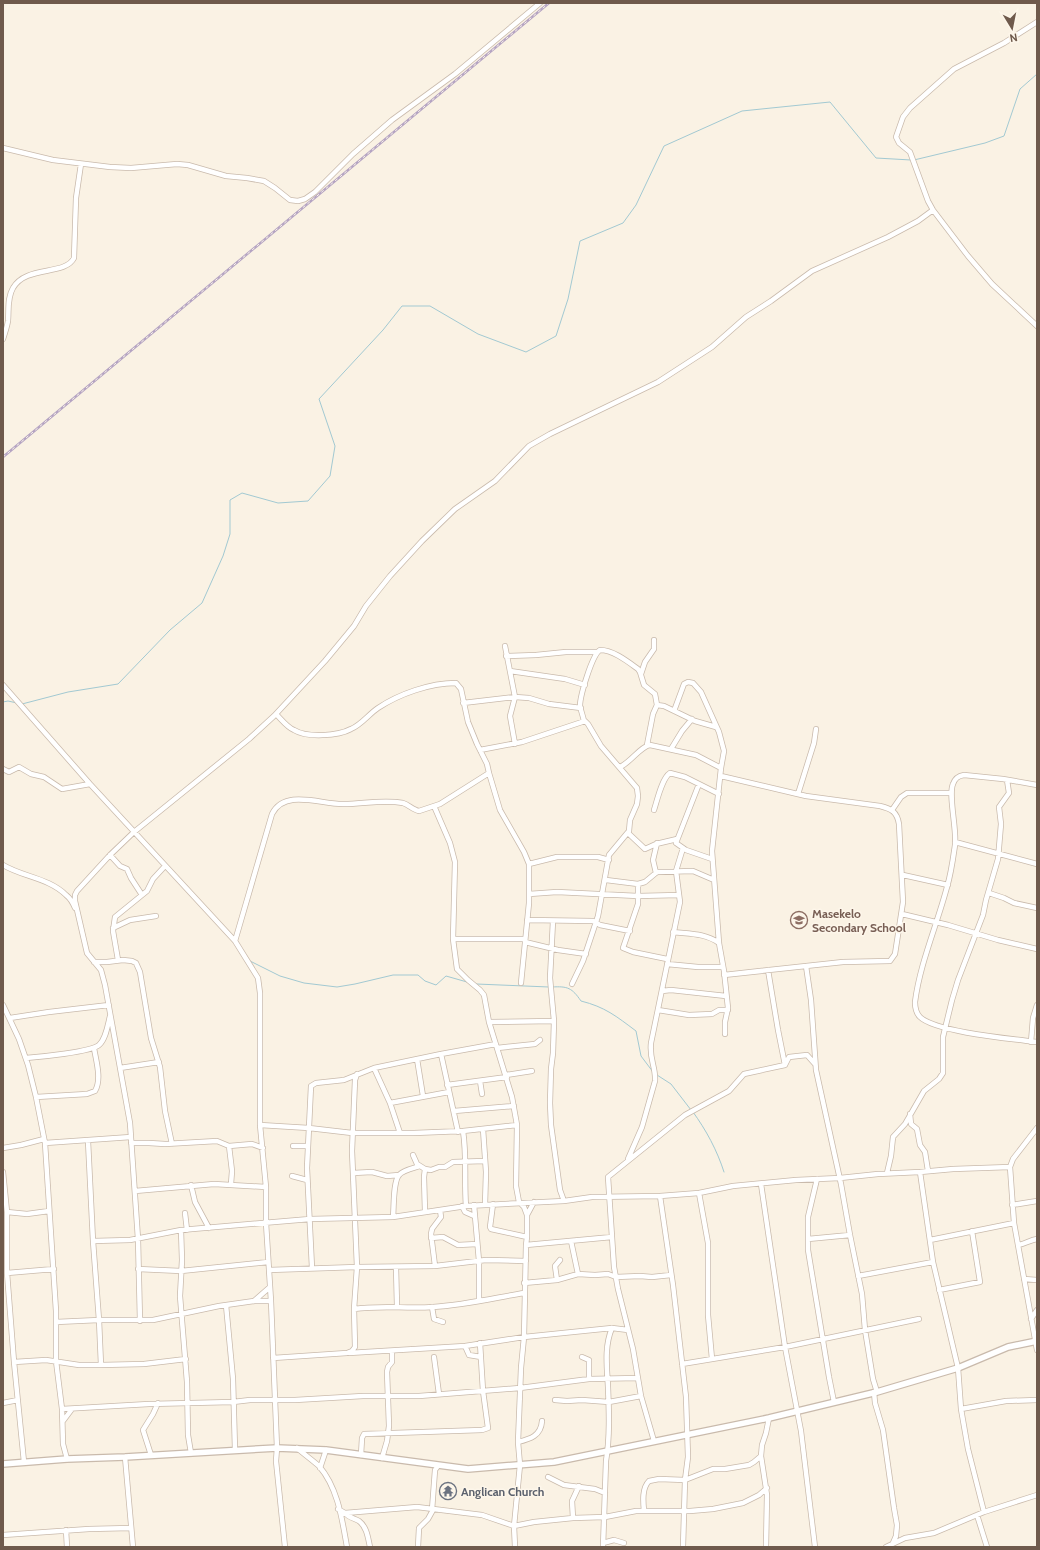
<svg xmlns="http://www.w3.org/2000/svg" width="1040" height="1550" font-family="Cabin,sans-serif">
  <rect width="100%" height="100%" fill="#faf2e4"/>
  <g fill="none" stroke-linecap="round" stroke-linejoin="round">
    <!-- stream -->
    <path stroke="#a2c9d2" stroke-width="1" d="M914,160l71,-17 19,-7 16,-47 17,-15
      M3,702l5,-1 9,2
      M22,704l46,-12 50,-8 52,-54 32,-27 21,-47 7,-22v-34l12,-7 36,10 30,-2 22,-25 5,-30 -16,-47 64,-69 19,-24h28l48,28 48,18 30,-16 12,-37 12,-58 43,-18 13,-18 28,-59 78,-35 88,-9 46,56 35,2
      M250,961l30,15 24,7 33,4 18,-3 38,-9h25l7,6 11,4 10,-9 21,6
      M476,984l73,3
      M552,987c16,-1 20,1 29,14 24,6 35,15 55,30l5,25 12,16
      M657,1075l14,9 20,26
      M693,1112c13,18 24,38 31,60"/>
    <!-- minor casing -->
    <g stroke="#c9baac" stroke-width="6">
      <path id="minor" d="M1037,22l-33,21 -50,26 -44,39 -7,9 -7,20 3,6 11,9 18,49 5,9 35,46 24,28 45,42
        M3,148l50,12 57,7 21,1 46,-4 11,1 38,11 21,2 17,3 11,7 15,12 8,1 7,-2 10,-7 38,-38 39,-34 63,-46 85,-71
        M3,339c2,-6 4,-12 5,-18 1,-11 -1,-23 5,-33 13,-23 52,-12 61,-30l2,-60 5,-34
        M505,646l10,51 -5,19 5,28
        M506,656l30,-1 30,-3h31
        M510,671l55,8 20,6
        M641,674l4,-12 9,-13v-9
        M3,685l87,99 145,157 23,37 2,15v132l6,62v36l5,78 6,147 -1,13 9,86
        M463,703l52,-6 14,1 20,6 32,4
        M674,711l10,-27 4,-2 5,1 8,9 18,40 5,19 -3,17 -9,83 7,92 5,28 4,37 -3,14v12
        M584,721c-1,-5 -3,-10 -4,-15 0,-10 12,-51 20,-56 13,0 27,11 38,19l2,3 4,13 11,9 2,11
        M647,745l6,-31 4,-9 7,1 31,15 21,6
        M671,749l11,-18 10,-12
        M480,750l42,-8 63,-21 3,3 13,22 36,42 1,8 -1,8 -7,16 -1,11 -20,24 -11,61 -15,45 -11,23
        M620,767c11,-5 21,-21 30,-22l46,10 25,13
        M3,769l6,3 10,-5 12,7 13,3 18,12 28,-5
        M489,773l11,37 24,42 5,12v39l-8,80
        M721,776l85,20 74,10c12,3 17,6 19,18l4,78 -8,52 -5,7 -47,1 -119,13
        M699,784l-23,59 10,7 26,9
        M1037,785l-34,-6 -39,-4c-6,1 -9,3 -11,9 -5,11 4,45 2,61 -2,14 -4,29 -8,42 -10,38 -27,76 -32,115 0,5 1,11 5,15 15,15 93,22 117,25
        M798,794l16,-51 2,-14
        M434,806l16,37 5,19 -2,77 4,30 11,11 12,10 4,5 5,27 23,75 5,28 -1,61 3,16 5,5 3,8v22l-1,8 -2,92 -3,31 -3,74 2,23 -6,61 1,21
        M654,810c3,-9 8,-32 16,-37l15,4 34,17
        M892,810l9,-13 6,-4h44
        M628,833l17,16 11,-5 21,-5
        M955,842l82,22
        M110,855l10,11 7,3 4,9 11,17
        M529,864l28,-7h41l11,3
        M3,865c20,12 46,13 63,30 4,3 7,8 9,13
        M656,873l-3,-13 4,-17
        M903,875l45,10
        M606,880l32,4 7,-2 12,-10 36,-1 21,9
        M638,884v20l-15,44 10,4 34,7
        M989,893l15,5 10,5 23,5
        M529,894l28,-2 81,4 41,-1
        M902,914l46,11 50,15 39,9
        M527,920l66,1 7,4 30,6
        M553,921l-3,57 4,43 -1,32 -2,16 -1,34 1,22 9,65 4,11
        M113,928l17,-8 26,-4
        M673,932c16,2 32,1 46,11
        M453,939h72
        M235,941l37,-127c13,-26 50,-9 72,-10 20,0 39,-5 59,-1 6,2 10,7 16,8l21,-7 49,-31 -2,-9 -10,-20 -9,-22 -7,-33 -5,-6c-26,0 -57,11 -78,25 -9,6 -17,17 -27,21 -13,7 -44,9 -57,1 -7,-3 -12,-10 -18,-16
        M525,942l33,8 28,4
        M118,960l-5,-29 2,-14 32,-26 6,-12 12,-13
        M94,962h13l16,-2 9,1 4,2 4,9 11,66 9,29 5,44 7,33
        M667,964l31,3h25
        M806,966l5,34 5,70 25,114 9,51 12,59 3,36 8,49 4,13
        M768,970l10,60 7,35
        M662,991l9,-1 55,6
        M3,1005l16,34 9,26 8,32 9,46 11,168v50l6,48 1,35 4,15
        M658,1010l31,5 23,-1 7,-4h9
        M10,1018l39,-6 60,-7
        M489,1022l65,-1
        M1031,1042l2,-24 4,-13
        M497,1048l38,-4 5,-4
        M441,1054l17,78
        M26,1058c13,-1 65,-6 73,-13 7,-6 9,-21 11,-29
        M417,1059l6,37
        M120,1068l39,-6
        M374,1068l16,35 10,30
        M506,1075l26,-4
        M480,1081l2,13
        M447,1085l60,-8
        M36,1097l51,-3 8,-3c7,-12 1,-30 -1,-43
        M390,1103l59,-11
        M454,1111l60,-5
        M910,1114l1,10 6,5 3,16 5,7 3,19
        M260,1125l49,3 43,5h62l49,-2 54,-6
        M1037,1128l-24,31 -3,8 4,56 23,127
        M483,1129l3,43 -1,33
        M463,1131c4,25 1,50 3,75
        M45,1143l86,-6
        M131,1143h18l16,1 52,-3 12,5 23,-2 11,4
        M229,1146l3,25 -1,13
        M293,1146h14
        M3,1148l18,-3 23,-6
        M413,1155l4,9 8,5 6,1 8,-3h6l8,-5 32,-1
        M628,1159l14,-32 13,-46c1,-14 -6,-22 -4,-38l29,-141 -4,-31 7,-23
        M425,1169l-1,8 1,35
        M3,1172l4,40v61l7,89 10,100
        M920,1172l13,90 25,106 3,41 7,40 16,63
        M353,1173l19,-1 15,4 12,-1
        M887,1173l4,-17 2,-19 12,-13 19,-33 15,-12 4,-6v-36l9,-37 6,-20 25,-65 3,-15 12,-41 3,-35 -2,-17 10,-14 -2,-13
        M292,1176l15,4
        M817,1179l-9,38v33l21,127 5,25
        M761,1184l24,163 16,84 14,116
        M191,1185l4,17 14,26
        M135,1191l79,-7 52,3
        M699,1193l9,50v72l4,44
        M660,1196l13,89 13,112 2,60 -3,23 -2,67
        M493,1204l-3,23 1,2 36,8
        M474,1205l5,56v40
        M1012,1205l25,-4
        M462,1206l3,6 9,4
        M7,1212l20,2 22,-3
        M185,1213l2,17
        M527,1215l7,-13
        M393,1217c1,-10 0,-35 6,-42 4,-5 15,-7 21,-9
        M181,1230l1,30 -2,36 7,86 1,53 3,18
        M431,1238l12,-1 15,8 19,-1
        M808,1239l42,-4
        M930,1240l84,-17
        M93,1241l37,-1 51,-10 129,-11 83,-2 73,-11 98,-5 28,-4 68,-1 39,-3 34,-7 63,-6 44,-2 38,-4 42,-2 33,-3 57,-2
        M571,1241l7,33
        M526,1245l86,-8
        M1018,1245c7,-1 12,-5 19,-6
        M435,1266l-4,-32 1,-5 9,-12 -1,-7
        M396,1267l1,39
        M312,1268l-5,-100 4,-82 5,-3 28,-3 30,-12 67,-14 55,-10
        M138,1269l43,2 87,-9
        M269,1270l88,-3 78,-1 51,-6 40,1
        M7,1273l47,-4
        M858,1276l75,-14
        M1024,1279l13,1
        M557,1280l-2,-14 5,-6
        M524,1283l33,-3 21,-6 17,1 13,-1 8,3 24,-1 12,1 19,-2
        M939,1290l41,-8 -8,-51
        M254,1301l16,-14
        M226,1305l7,74 2,71
        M432,1307l2,12 9,3
        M354,1309c27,-4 53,0 79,-2 31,-2 61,-9 91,-14
        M1031,1319l6,-9
        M140,1321l-2,-82 -8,-116 -25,-138 -4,-15 -14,-17 -12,-52v-6l2,-4 33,-36 24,-23 115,-93 25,-23 51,-55 29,-35 12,-20 24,-30 32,-35 33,-32 40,-28 34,-35 21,-12 108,-52 54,-35 34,-30 25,-16 41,-30 76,-34 30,-16 15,-11
        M56,1322l43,-2 -6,-79 -5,-100
        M465,1346l4,9 12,2
        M349,1353l116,-7 59,-9 88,-9 16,2
        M434,1357l5,37
        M582,1357l7,3v19
        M273,1358l74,-5 5,-2 3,-4 -1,-38 3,-42 -5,-116 3,-71 2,-6
        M14,1362l32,-2 33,5h22l-2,-45h54l66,-14 35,-5h17
        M682,1364l103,-17 134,-28
        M101,1365l43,-1 42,-5
        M874,1392l1,11 8,27 11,78 3,17 -1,11 -3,7
        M555,1400l12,1 15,-1 27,2 32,-6
        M3,1403l15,-3
        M62,1409l87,-5 84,-2 17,-2h45l68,-4h56l101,-8 69,-9 49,-1
        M961,1409l45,-8 31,-1
        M63,1421l9,-12
        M654,1441l-13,-45 -8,-47 -15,-60 -4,-22 -6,-90 77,-62 44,-24 15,-17 41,-9 4,-8 18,-2 8,9
        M518,1442c12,-3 23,-6 24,-21
        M297,1448c7,6 15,12 22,18 19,22 23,53 28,81
        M151,1455l-8,-25 10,-16 5,-11
        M361,1455l1,-17 2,-4 118,-4 6,-2 -5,-37 -3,-48
        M125,1457l8,90
        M382,1458l5,-17 2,-15 -2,-54 1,-5 4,-5v-11
        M320,1468l6,-18
        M548,1477l16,8 31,4 10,4
        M338,1509l7,4 72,-6 65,8 32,11 20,-4 39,-4 32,-1 31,-6h54l23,-2 30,-6 16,-8 8,-7
        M432,1510l3,-40 3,-4
        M644,1511c-1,-10 -2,-23 5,-30l10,-2 26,1 28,-11h12l24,-4 5,-3 7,-6
        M343,1514l2,-1c4,5 9,5 14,8 8,6 9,17 11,26
        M977,1515l10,32
        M573,1518l-1,-17 7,-15
        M66,1530l1,17
        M3,1535l86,-6 42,-1
        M603,1543l11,-3 10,3
        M418,1547l1,-19 9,-9 5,-9
        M603,1547l3,-86c4,-24 3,-50 2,-74 -1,-20 -4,-40 4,-59
        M766,1547l1,-52 -6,-39 1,-11 4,-12 3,-15
        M886,1547l19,-9 29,-5 50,-21 53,-17"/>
    </g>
    <!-- tertiary casing -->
    <g stroke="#c9baac" stroke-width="8">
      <path id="tertiary" d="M3,1464l64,-5 58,-2 152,-9 49,2 142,19 86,-7 215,-44 108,-26 81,-24 50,-21 29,-6"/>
    </g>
    <!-- minor -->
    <use href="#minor" stroke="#fff" stroke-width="4.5"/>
    <!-- tertiary -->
    <use href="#tertiary" stroke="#fff" stroke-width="5.5"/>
    <!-- rail casing -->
    <g stroke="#b5a4c2" stroke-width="2.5">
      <path id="rail" d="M3,457l546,-454"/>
    </g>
    <!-- rail -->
    <use href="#rail" stroke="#fdf6ea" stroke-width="1" stroke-dasharray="3" stroke-linecap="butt"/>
  </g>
  <!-- icons -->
  <defs>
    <g id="school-ring" transform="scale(0.9)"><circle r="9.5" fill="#fdf6ea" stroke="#8d6e63" stroke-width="1.5"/><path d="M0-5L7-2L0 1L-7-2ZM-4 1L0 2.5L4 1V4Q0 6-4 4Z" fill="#8d6e63"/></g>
    <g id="temple-ring" transform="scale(0.9)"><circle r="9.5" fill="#fdf6ea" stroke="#6b7280" stroke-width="1.5"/><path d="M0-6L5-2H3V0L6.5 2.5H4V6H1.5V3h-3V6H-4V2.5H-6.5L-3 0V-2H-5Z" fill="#6b7280"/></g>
  </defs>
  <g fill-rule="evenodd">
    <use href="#school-ring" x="799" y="920"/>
    <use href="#temple-ring" x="448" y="1491"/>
  </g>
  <g text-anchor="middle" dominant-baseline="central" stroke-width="3" stroke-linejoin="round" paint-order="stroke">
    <!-- education labels -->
    <g font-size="12" font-weight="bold" fill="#785e54" stroke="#fdf6ea" text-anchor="start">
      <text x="812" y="913">Masekelo<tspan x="812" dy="14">Secondary School</tspan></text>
    </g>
    <!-- worship labels -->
    <g font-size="12" font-weight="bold" fill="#5b616d" stroke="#fdf6ea" text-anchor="start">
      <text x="461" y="1491">Anglican Church</text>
    </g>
  </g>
  <!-- border -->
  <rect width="1040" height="1550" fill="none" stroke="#6f5a4c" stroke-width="8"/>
  <!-- north arrow -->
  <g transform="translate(1012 28) rotate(170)" stroke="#fdf6ea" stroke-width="3" paint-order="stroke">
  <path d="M0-3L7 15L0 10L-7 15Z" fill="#6f5a4c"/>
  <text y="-6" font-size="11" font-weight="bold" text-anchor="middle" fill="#6f5a4c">N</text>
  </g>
</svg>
